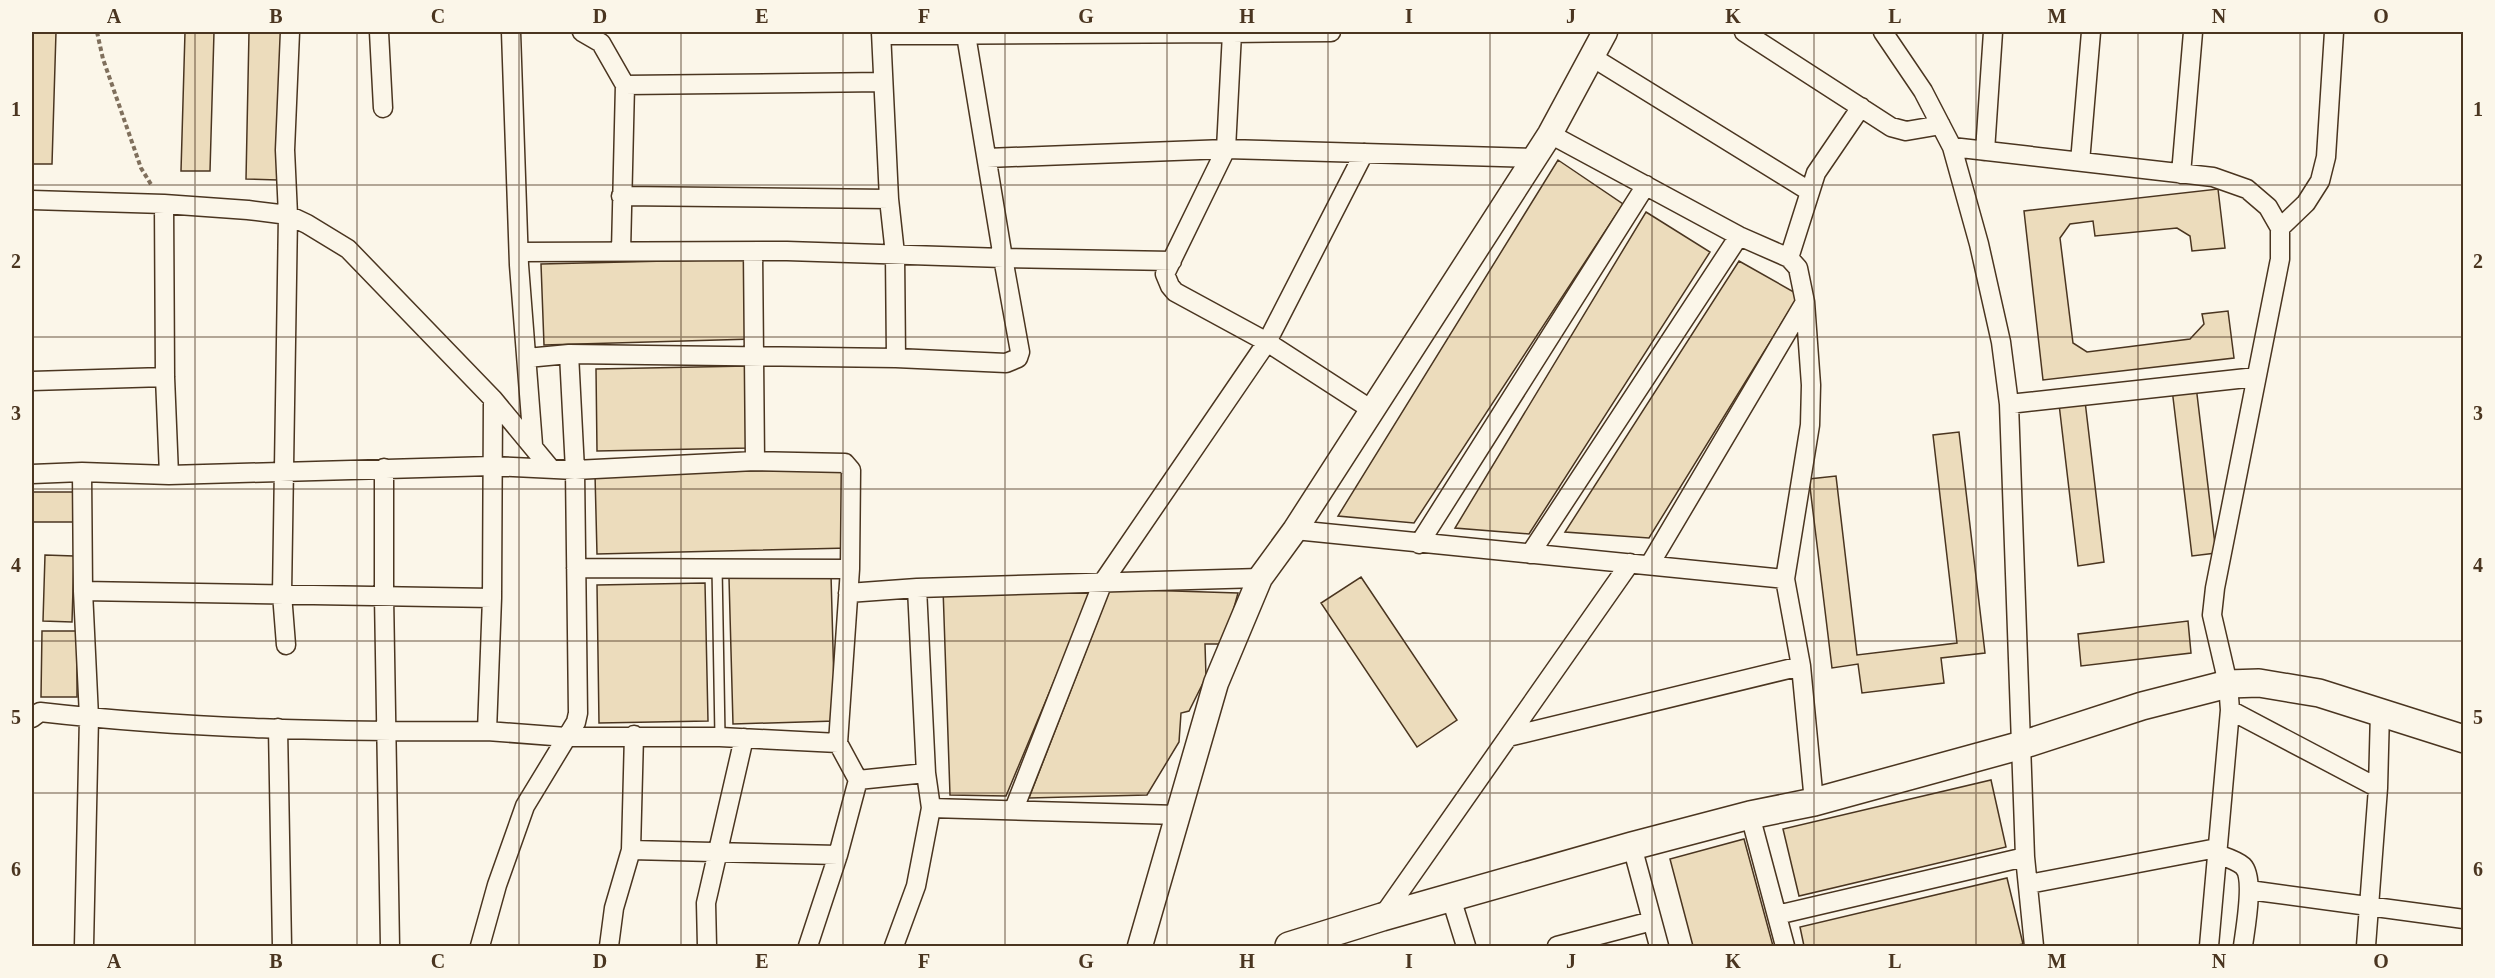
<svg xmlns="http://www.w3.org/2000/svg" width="2495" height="978" font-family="Georgia,serif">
  <rect width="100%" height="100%" fill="#fbf6e9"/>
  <!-- building -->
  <path fill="#ecdcbc" stroke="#4a3520" stroke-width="1.5" d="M32,32h24l-4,132h-20z
    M185,32h29l-4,139h-29z
    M249,32h33l-4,148 -32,-1z
    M1558,160l65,44 -209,319 -76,-7z
    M2218,189l7,59 -33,3 -2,-15 -13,-8 -82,8 -2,-15 -23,3 -10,14 13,105 14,9 103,-13 14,-15 -2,-10 26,-3 6,47 -191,22 -19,-169z
    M1646,212l64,40 -181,282 -74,-6z
    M751,259l2,80 -209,6 -3,-81z
    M1739,261l60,34 -150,243 -84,-6z
    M748,366l1,82 -152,3 -1,-82z
    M2196,386l20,167 -24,3 -20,-167z
    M2085,401l19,161 -26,4 -19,-162z
    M1959,432l26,221 -44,5 3,25 -82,10 -4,-29 -26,4 -23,-189 27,-3 21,179 100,-12 -24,-208z
    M847,469l2,79 -252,6 -2,-80z
    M32,492h43v30h-43z
    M45,555l29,1 -2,66 -29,-1z
    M831,575l4,146 -102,3 -4,-146z
    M1361,577l96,143 -40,27 -96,-144z
    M705,583l3,138 -109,2 -2,-138z
    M943,588h150l-87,208 -56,-1z
    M1110,589l128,4 -14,51h-19l1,33 -17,34 -8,2 -2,29 -32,53 -118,3z
    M2188,621l3,32 -110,13 -3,-32z
    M42,631h35v66h-36z
    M1991,780l15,67 -207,49 -16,-67z
    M1744,839l29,107h-80l-23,-87z
    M2007,878l16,66 -10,2h-209l-4,-19z"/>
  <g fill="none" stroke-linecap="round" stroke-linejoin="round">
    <!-- service casing -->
    <g stroke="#4a3520" stroke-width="12">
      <path id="service" d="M717,567l3,170"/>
    </g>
    <!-- minor casing -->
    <g stroke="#4a3520" stroke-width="21">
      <path id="minor" d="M379,32l4,76
        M511,32l8,233 14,180
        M582,32l19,11 24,42 -4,166
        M881,32l8,167 6,55 1,104
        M1331,32l-99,1 -6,116 -61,125 5,12 5,6 92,50 105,68
        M1744,32l147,95 15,4 35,-6
        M1883,32l40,59 29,56 27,97 22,98 8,62 16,453 9,89
        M881,35l351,-2v-1
        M1592,57l217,134
        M625,85l257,-3
        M1550,134l189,102 50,22 9,10 7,34 6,83 -1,40 -25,154 16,87 13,136
        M1952,147l261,30 34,12 21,18 12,21v31l-65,329 -3,27 16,69 2,26 -21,236
        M1985,151l8,-119
        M987,158l239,-9 308,9
        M2080,162l11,-130
        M2181,174l12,-142
        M621,196l268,3
        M32,200l132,4 84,6 40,5 19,9 41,25 145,150 58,70
        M164,204l1,173 4,98
        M2280,228l26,-25 14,-22 6,-24 8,-125
        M520,252l267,-1 216,7 -37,-223
        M753,252l2,209
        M1789,258l27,-85 45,-66
        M527,358l42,-4 327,4 110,5 12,-5 2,-6 -17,-94 169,3
        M32,381l133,-4
        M493,399l-1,199 -5,133 79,6h154l118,6
        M2009,404l247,-27
        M384,468v128l6,350
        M82,472l1,119 6,126 -5,229
        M32,474l50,-2 87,3 323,-9 83,4 180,-9 90,2 6,7 -1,99 -12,174 20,37
        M1295,530l490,49
        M1419,544l227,-359
        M1530,554l209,-318
        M1650,564l155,-262
        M576,568l274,1
        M83,591l409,7
        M848,593l69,-5 343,-10
        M286,645l-4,-51 6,-379 -3,-65 5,-118
        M2230,710l148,78
        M32,718l8,-6c148,17 298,20 447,19
        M278,728l4,218
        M1508,737l293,-71
        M931,808l247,7
        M1014,809l89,-227 164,-240 97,-189
        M1750,815l35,131
        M1632,846l27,100
        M631,850l207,5
        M2217,854c8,3 19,6 26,12 12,12 2,64 0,80
        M2029,884l188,-36
        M2249,890l215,29
        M1451,898l15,48
        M1777,915l248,-58
        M1382,917l248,-354
        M480,946l17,-61 28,-79 51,-84 2,-9 -3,-243 -6,-116
        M609,946l5,-38 17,-58 3,-115
        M707,946l-1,-43 38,-165
        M808,946l30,-91 20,-75 68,-7
        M894,946l22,-60 15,-78 -5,-35 -9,-185
        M1557,946l95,-25
        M2366,946l12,-158 2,-76"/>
    </g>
    <!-- tertiary casing -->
    <g stroke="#4a3520" stroke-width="27">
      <path id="tertiary" d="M1140,946l76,-263 44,-105 35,-48 255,-396 55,-102"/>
    </g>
    <!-- secondary casing -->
    <g stroke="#4a3520" stroke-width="30">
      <path id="secondary" d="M1289,946l93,-29 250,-71 118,-31 64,-13 208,-57 120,-39 86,-22 31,-1 60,10 145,46"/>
    </g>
    <!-- path -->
    <path stroke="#7f6f5c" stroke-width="4" stroke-dasharray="4.5 3" stroke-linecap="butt" d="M97,32l6,27 38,109 11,18"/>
    <!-- service -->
    <use href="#service" stroke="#fbf6e9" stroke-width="9"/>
    <!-- minor -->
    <use href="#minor" stroke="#fbf6e9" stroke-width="18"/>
    <!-- tertiary -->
    <use href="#tertiary" stroke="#fbf6e9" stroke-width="24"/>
    <!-- secondary -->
    <use href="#secondary" stroke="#fbf6e9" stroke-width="27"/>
  </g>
  <!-- grid -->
  <path fill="none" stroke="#4a3520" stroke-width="1.5" stroke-opacity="0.55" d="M195,32v914M357,32v914M519,32v914M681,32v914M843,32v914M1005,32v914M1167,32v914M1328,32v914M1490,32v914M1652,32v914M1814,32v914M1976,32v914M2138,32v914M2300,32v914M32,185h2432M32,337h2432M32,489h2432M32,641h2432M32,793h2432"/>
  <!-- border -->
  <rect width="2495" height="978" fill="none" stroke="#fbf6e9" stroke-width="66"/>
  <rect x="33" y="33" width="2429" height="912" fill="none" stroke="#4a3520" stroke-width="2"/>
  <g font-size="20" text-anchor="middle" font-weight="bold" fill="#4a3520">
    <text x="114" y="23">A</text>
    <text x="276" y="23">B</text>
    <text x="438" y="23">C</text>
    <text x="600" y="23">D</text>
    <text x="762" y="23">E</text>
    <text x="924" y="23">F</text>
    <text x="1086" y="23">G</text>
    <text x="1247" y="23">H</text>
    <text x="1409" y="23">I</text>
    <text x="1571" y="23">J</text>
    <text x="1733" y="23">K</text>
    <text x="1895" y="23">L</text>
    <text x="2057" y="23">M</text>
    <text x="2219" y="23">N</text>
    <text x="2381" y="23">O</text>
    <text x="16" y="116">1</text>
    <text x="2478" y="116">1</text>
    <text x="16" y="268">2</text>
    <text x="2478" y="268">2</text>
    <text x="16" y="420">3</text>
    <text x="2478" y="420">3</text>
    <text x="16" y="572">4</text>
    <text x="2478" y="572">4</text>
    <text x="16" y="724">5</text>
    <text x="2478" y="724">5</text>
    <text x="16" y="876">6</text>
    <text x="2478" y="876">6</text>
    <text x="114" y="968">A</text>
    <text x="276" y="968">B</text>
    <text x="438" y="968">C</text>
    <text x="600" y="968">D</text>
    <text x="762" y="968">E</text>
    <text x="924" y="968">F</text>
    <text x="1086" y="968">G</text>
    <text x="1247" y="968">H</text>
    <text x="1409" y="968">I</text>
    <text x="1571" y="968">J</text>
    <text x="1733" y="968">K</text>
    <text x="1895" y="968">L</text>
    <text x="2057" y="968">M</text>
    <text x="2219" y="968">N</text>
    <text x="2381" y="968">O</text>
  </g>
</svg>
